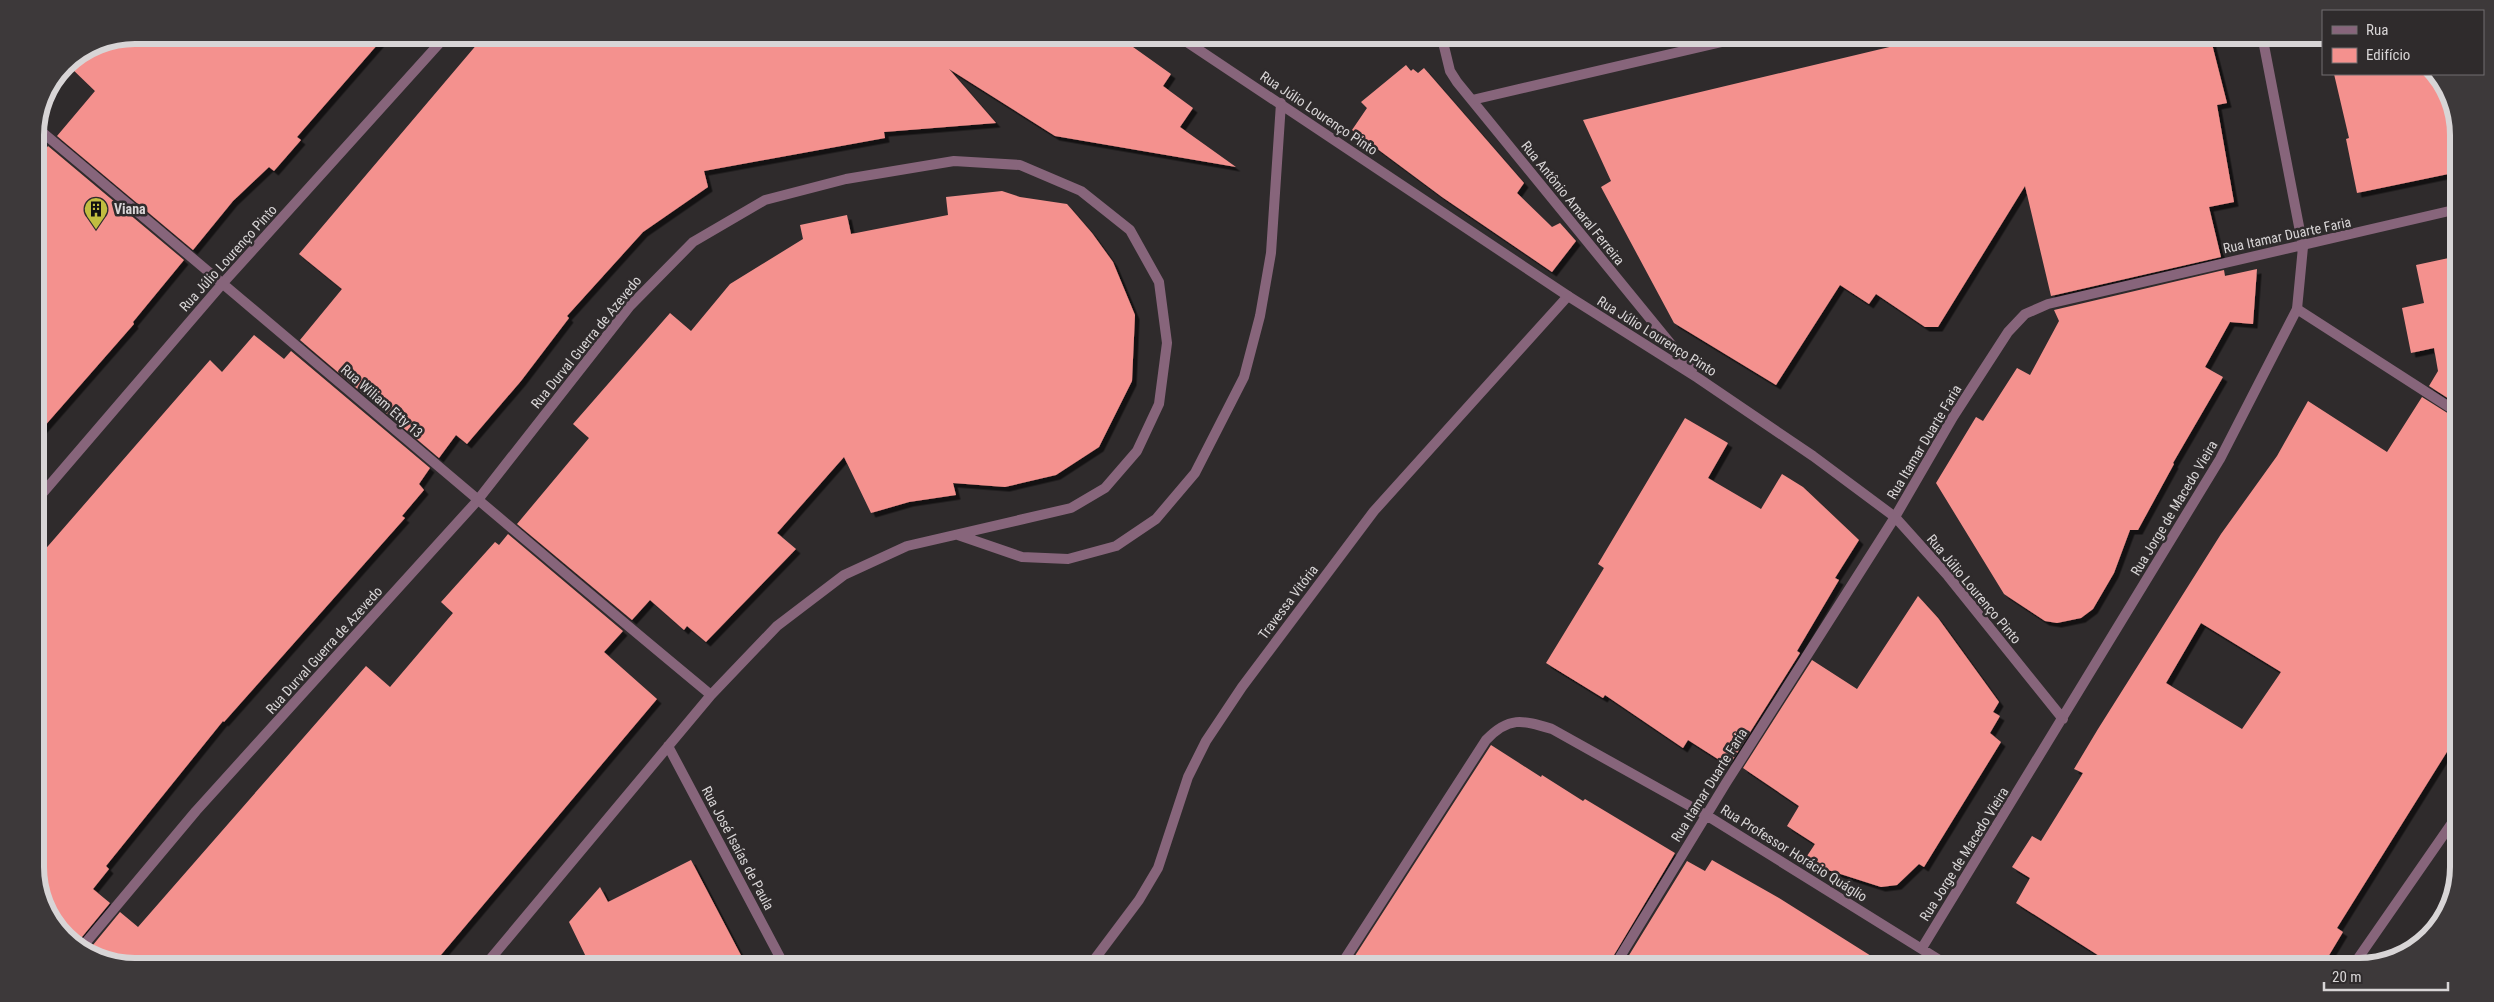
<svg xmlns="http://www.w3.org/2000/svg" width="2494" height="1002" font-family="'Roboto Condensed',sans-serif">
  <defs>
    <filter id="shadow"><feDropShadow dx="4.5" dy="4.5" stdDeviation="0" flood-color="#0009"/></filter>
  </defs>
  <rect width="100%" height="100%" fill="#2f2b2c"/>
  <!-- building -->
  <path fill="#f4918e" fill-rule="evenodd" filter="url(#shadow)" d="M135,35h40l210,1 -88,101 4,3 -27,31 -5,-4 -36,34 -40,49 -136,-114 38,-45 -29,-28 31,-20z
    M484,36l635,1 52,37 -8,12 30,22 -13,19 56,40 -181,-31 -106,-67 47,54 -112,9 1,6 -181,33 4,16 -65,45 -76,84 2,2 -48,63 -54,63 -11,-9 -17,23 -139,-118 42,-51 -43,-35z
    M1923,39l288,1 16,63 -10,2 17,97 -25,5 12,50 -170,39 -26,-110 -87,141h-13l-49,-33 -7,10 -29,-19 -64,100 -102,-62 -73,-136 10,-6 -28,-61z
    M1406,65l5,6 2,-2 5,4 6,-5 100,115 -7,10 35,34 8,-4 16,18 -24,31 -110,-75 -90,-67 15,-22 -6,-6z
    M2334,74h104l21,54 -1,44 -101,21 -11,-54 3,-1z
    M48,146l136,114 -51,62 1,2 -99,113v-275z
    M1002,191l18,6 47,7 25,29 21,29 22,53 -3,66 -33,66 -43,28 -51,12 -52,-4 3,12 -47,7 -38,11 -27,-56 -67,76 19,16 -90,93 -19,-16 -3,4 -34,-30 -18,20 -115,-96 72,-86 -16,-14 97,-111 21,18 39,-47 73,-45 -3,-14 47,-10 4,19 97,-19 -2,-18z
    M2458,256l-1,63v85l-28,-18 9,-15 -4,-23 -23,5 -9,-45 22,-5 -8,-38z
    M2257,269l-4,55 -23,-2 -25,45 18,10 -50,86 1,1 -36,66h-8l-16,43 -21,36 -12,9 -24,5 -12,-2 -41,-27 -68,-111 40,-66 7,4 34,-53 13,7 29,-54 -5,-11 170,-40 1,6z
    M254,335l30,24 7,-8 139,117 -11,16 5,6 -22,26 3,2 -181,204 -1,-1 -117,145 3,3 -16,20 17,14 -33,40 -21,-15 -21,-54v-313l175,-201 12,12z
    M2422,397l35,22 -2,320 -118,189 6,4 -21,35 -207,-1 -99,-63 14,-25 -18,-11 20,-31 9,5 42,-68 -9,-4 24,-40 123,-195 56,-78 31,-55 79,51zM2201,623l80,49 -39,57 -76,-46z
    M1685,418l43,25 -20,35 53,31 21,-35 21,13 56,53 -24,38 4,2 -42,71 3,2 -68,108 -4,-3 -4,5 -36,-23 -5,8 -78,-53 -2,3 -57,-35 58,-95 -6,-4z
    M508,534l115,97 -19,21 53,47 -222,263h-332l-15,-11 32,-39 18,15 228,-261 24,21 63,-74 -12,-11 54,-60 4,3z
    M1918,596l20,22 61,84 -6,10 7,4 -10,17 11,9 -77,125 -5,-3 -22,21 -16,2 -78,-25 12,-18 -28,-18 12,-20 -56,-38 69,-108 45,29z
    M1491,745l50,32 1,-2 41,26 2,-2 90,54 -67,112h-259z
    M691,860l54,103h-156l-20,-41 31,-35 8,15z
    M1712,860l67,38 108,68 -264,-1 64,-104 18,10z"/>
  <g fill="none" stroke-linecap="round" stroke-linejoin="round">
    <!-- service -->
    <path stroke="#87657b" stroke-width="10" d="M2297,309l160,103
      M1091,964l48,-64 19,-32 30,-91 18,-36 36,-54 132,-176 194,-215"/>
    <!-- minor -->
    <path stroke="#87657b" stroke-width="10" d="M1181,38l387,258 130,82 115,78 82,61 53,59 115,143
      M1442,38l8,33 7,11 235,288
      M1472,100l263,-61
      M36,127c226,188 448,380 675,568
      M35,502l188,-219 223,-247
      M958,535l64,22 46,2 48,-13 40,-27 39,-46 49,-96 16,-61 11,-63 10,-150
      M668,746l115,217
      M82,947l114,-136 281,-310 153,-195 63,-64 72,-42 81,-21 108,-18 66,4 61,26 49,39 29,52 8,61 -8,61 -22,47 -32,37 -34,20 -164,38 -63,29 -67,51 -66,69 -224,268
      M1922,948l298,-489 77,-150 6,-62 -40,-207
      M1341,965l145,-225c23,-24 36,-20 66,-11l154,86 243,151
      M1615,965l111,-182 169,-266 58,-100 55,-85 17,-18 23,-10 410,-95
      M2352,967l102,-147"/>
  </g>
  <!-- icons -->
  <defs>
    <g id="building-pin" transform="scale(1.25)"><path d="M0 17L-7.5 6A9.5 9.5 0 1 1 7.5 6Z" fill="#c1bd40" stroke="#2f2b2c"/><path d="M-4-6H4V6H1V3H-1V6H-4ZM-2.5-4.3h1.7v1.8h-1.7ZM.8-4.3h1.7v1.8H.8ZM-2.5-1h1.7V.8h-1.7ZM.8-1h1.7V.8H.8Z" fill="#111"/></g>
  </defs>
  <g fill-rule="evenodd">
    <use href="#building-pin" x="96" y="209"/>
  </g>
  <g text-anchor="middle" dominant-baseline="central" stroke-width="5" stroke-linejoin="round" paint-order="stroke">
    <!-- street labels -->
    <g font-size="14" fill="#d8d5d6" stroke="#2f2b2c">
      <text transform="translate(1319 113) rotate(34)">Rua Júlio Lourenço Pinto</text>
      <text transform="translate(1573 203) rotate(51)">Rua Antônio Amaral Ferreira</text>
      <text transform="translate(2287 235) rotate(-12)">Rua Itamar Duarte Faria</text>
      <text transform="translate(228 258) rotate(-48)">Rua Júlio Lourenço Pinto</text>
      <text transform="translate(1657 336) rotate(32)">Rua Júlio Lourenço Pinto</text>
      <text transform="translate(586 342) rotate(-51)">Rua Durval Guerra de Azevedo</text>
      <text transform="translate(382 401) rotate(41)">Rua Wiliam Etty 13</text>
      <text transform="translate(1924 442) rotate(-59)">Rua Itamar Duarte Faria</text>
      <text transform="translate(2174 508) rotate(-59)">Rua Jorge de Macedo Vieira</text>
      <text transform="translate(1974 589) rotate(50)">Rua Júlio Lourenço Pinto</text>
      <text transform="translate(1288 602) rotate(-53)">Travessa Vitória</text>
      <text transform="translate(324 650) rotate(-48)">Rua Durval Guerra de Azevedo</text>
      <text transform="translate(1709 785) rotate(-58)">Rua Itamar Duarte Faria</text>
      <text transform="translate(738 848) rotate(62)">Rua José Isaías de Paula</text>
      <text transform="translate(1794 853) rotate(32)">Rua Professor Horácio Quáglio</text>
      <text transform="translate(1964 854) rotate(-58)">Rua Jorge de Macedo Vieira</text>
    </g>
    <!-- poi labels -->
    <g font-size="14" font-weight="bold" fill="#d8d5d6" stroke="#2f2b2c" text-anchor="start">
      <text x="114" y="209">Viana</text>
    </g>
  </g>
  <!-- crop -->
  <path d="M0 0H2494V1002H0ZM135 44H2359A91 91 0 0 1 2450 135V867A91 91 0 0 1 2359 958H135A91 91 0 0 1 44 867V135A91 91 0 0 1 135 44Z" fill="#3d393a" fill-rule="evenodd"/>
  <path fill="none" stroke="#d8d5d6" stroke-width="6" d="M135 44H2359A91 91 0 0 1 2450 135V867A91 91 0 0 1 2359 958H135A91 91 0 0 1 44 867V135A91 91 0 0 1 135 44Z"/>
  <!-- legend -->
  <rect x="2322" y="10" width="162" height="65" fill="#2f2b2c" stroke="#736f70"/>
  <rect x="2332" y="26" width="25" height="8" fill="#87657b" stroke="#736f70"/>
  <text x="2366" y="35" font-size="15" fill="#d8d5d6">Rua</text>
  <rect x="2332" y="48" width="25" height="15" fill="#f4918e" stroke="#736f70"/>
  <text x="2366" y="60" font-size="15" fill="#d8d5d6">Edifício</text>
  <!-- scale -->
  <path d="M2324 982v8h124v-8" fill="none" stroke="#d8d5d6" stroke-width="2.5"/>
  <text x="2332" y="982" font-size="15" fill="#d8d5d6" stroke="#2f2b2c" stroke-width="4" paint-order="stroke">20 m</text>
</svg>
